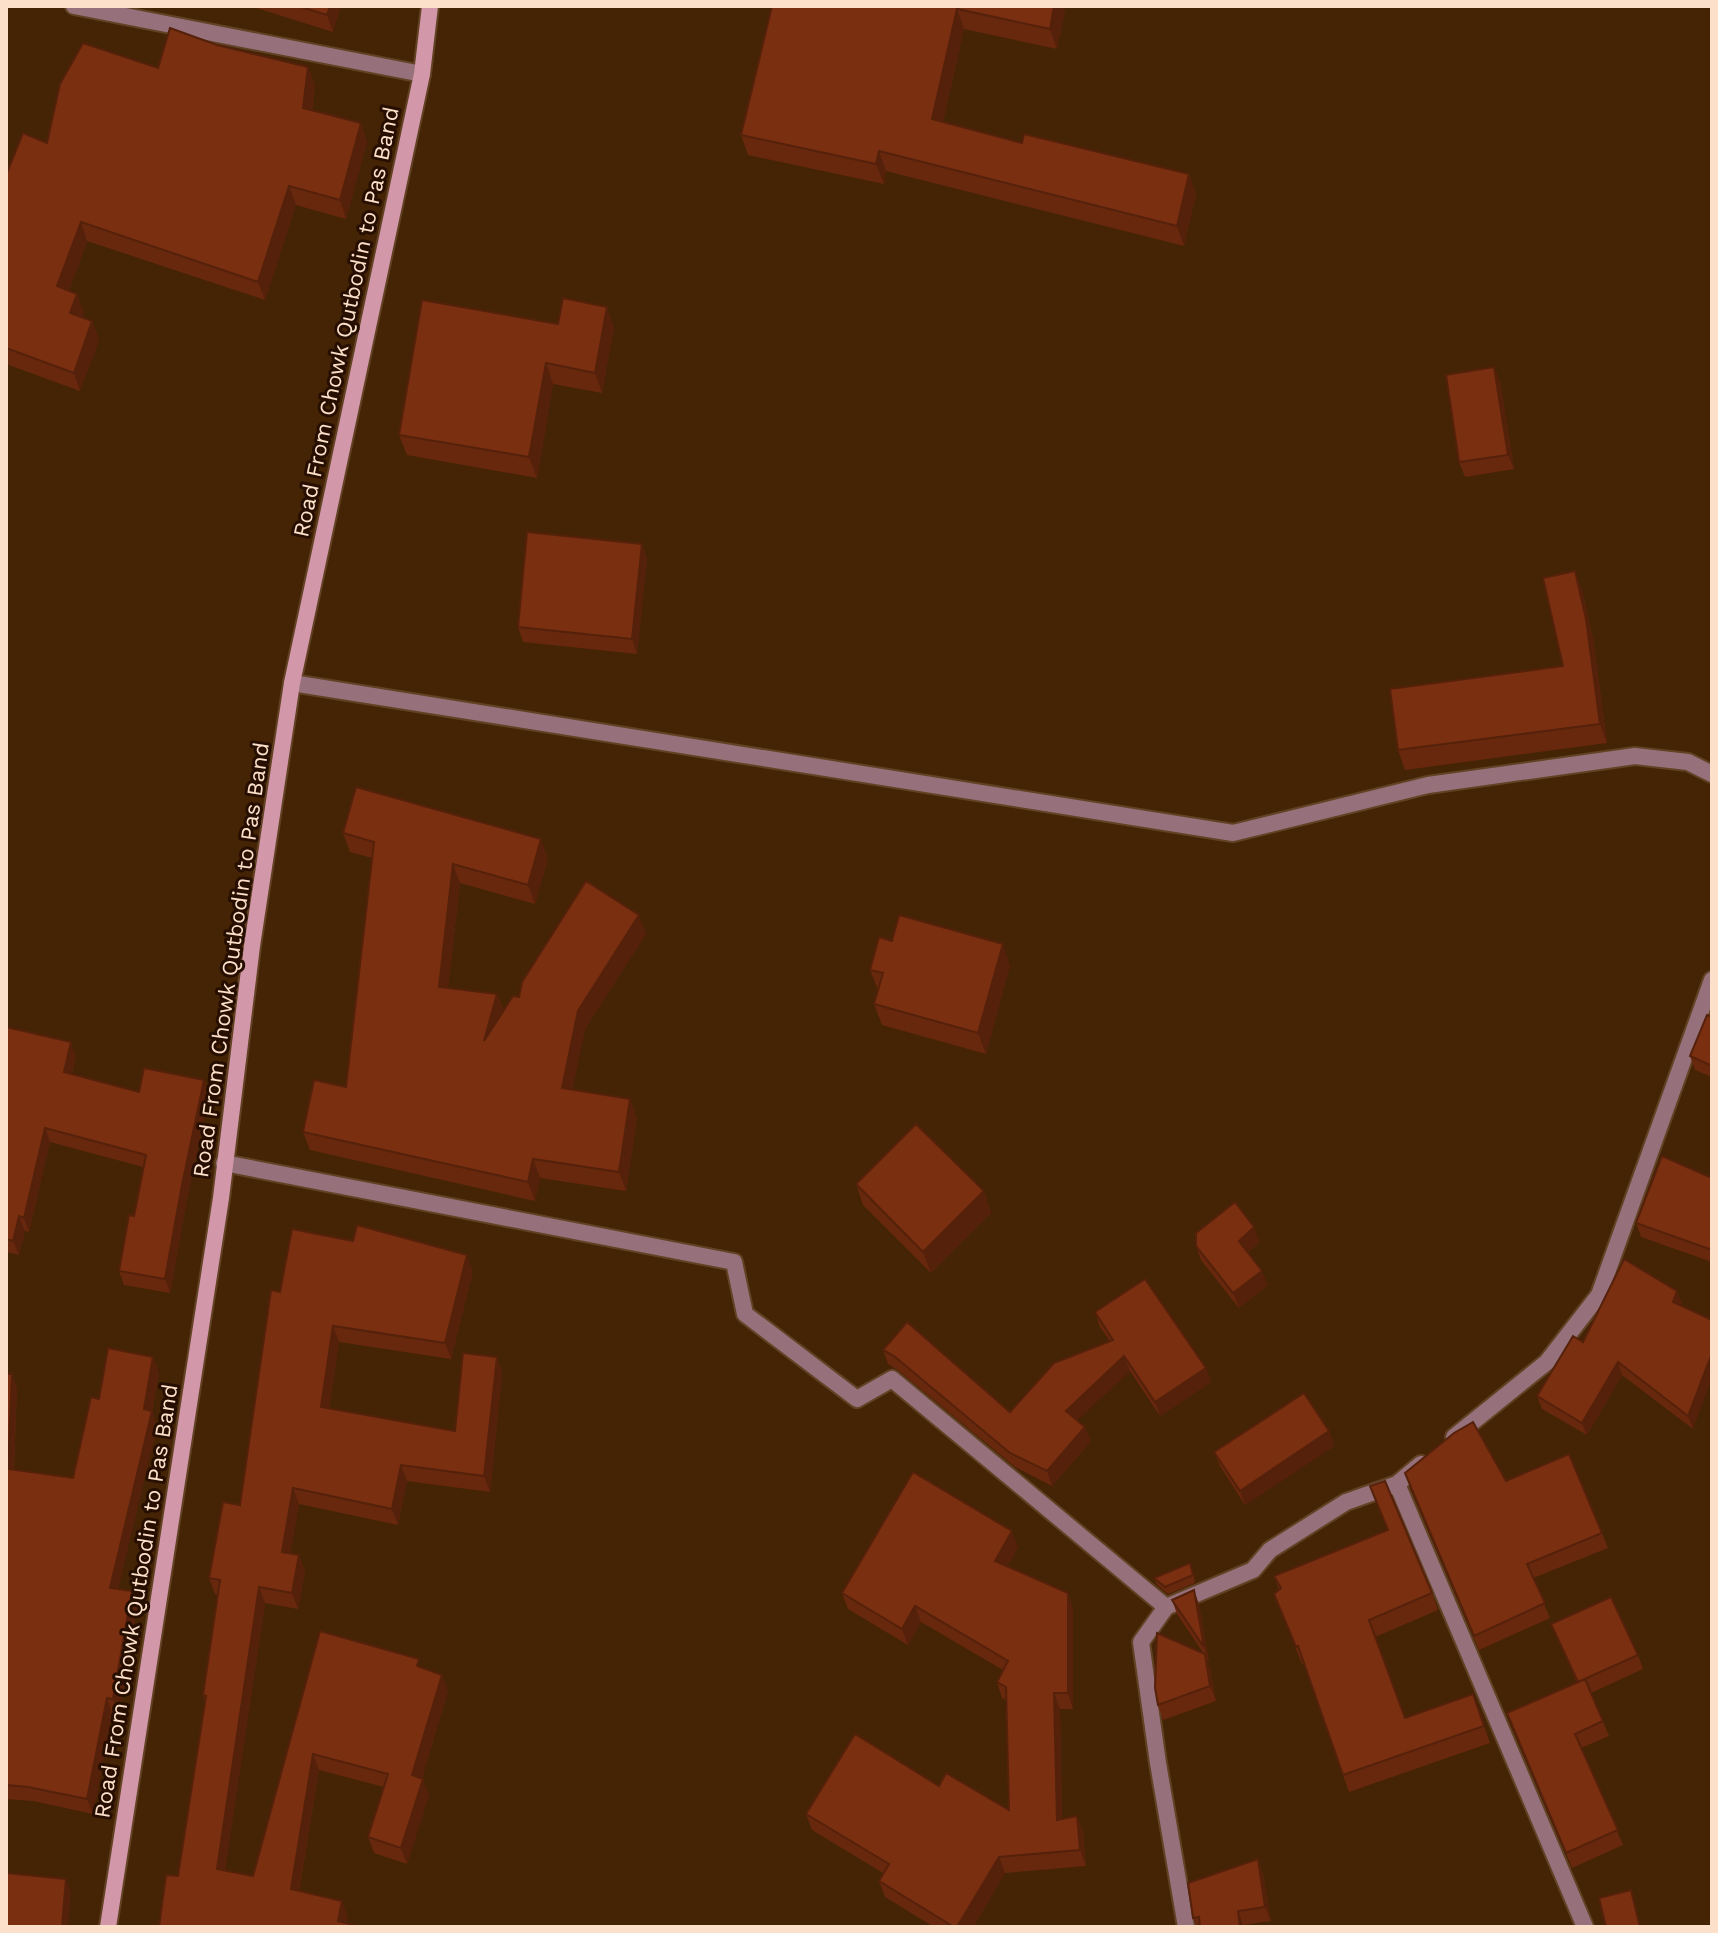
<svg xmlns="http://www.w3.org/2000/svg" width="1718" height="1933" font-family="'Work Sans',sans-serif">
  <rect width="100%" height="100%" fill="#442404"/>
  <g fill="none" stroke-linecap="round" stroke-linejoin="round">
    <!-- minor casing -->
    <g stroke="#624224" stroke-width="20">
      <path id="minor" d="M74,6l348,68
        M292,683l941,150 195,-48 207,-29 53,6 24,12
        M224,1163l510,99 11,52 112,85 35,-20 274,228
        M1454,1437l93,-75 52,-67 113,-315
        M1397,1484l188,443
        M1186,1927l-28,-164 -17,-121 25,-35 87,-37 17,-20 76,-48 51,-18 24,-20"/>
    </g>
    <!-- secondary casing -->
    <g stroke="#624224" stroke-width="20">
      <path id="secondary" d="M108,1927l113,-729 31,-252 40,-263 130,-609 8,-68"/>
    </g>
    <!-- minor -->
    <use href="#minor" stroke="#96717b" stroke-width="16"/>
    <!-- secondary -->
    <use href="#secondary" stroke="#d297a8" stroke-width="16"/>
  </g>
  <!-- wall -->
  <path fill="#68280e" d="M250,6h91l-8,26z
    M772,6h291l2,5 -8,38 -93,-20 -21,93 79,21 167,31 7,20 -12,52 -298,-75 -2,13 -136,-29 -7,-20z
    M217,45l91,22 7,18 -3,25 49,13 6,19 -21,77 -50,-14 -31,95 -178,-59 -18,50 8,3 7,18 -2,5 10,4 7,19 -19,51 -74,-27v-189l41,-32 111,-75z
    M558,324l56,3 -12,66 -49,-9 -16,94 -130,-23 -8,-20z
    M1494,367l6,15 14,87 -49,8 -6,-15z
    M642,544l5,15 -10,95 -114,-12 -5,-15z
    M1582,590l11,48 14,105 -202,27 -7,-20 165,-84z
    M343,833l205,25 -13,46 -75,-21 -12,105 49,6 7,17 15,-14 120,-82 7,19 -61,95 -13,61 58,9 7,19 -11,73 -86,-13 -5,23 -225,-51 -7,-18 43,-45 26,-229 -22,-6z
    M892,941l118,24 -24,89 -104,-29 -8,-21 4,-14 -8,-20z
    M1712,1017v60l-17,-7 -5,-14z
    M6,1027l70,29 -4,18 67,18 65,-12 5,14 -22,105 -17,94 -46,-8 -5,-14 15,-55 9,-49 -93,-25 -21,90 -4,-1 -6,24 -13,-3z
    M1712,1178v84l-71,-25 -5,-14z
    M856,1184l128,7 7,22 -60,60 -68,-68z
    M1260,1242l-12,10 20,33 -29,23 -38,-48 -5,-14z
    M473,1271l-22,88 -112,-17 -10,67 126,22 42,-74 5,16 -12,119 -83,-11 -9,44 -99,-21 -9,50 9,1 6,16 -7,38 -33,-6 -40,267 28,6 67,-245 102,37 26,23 -26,87 7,17 -22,69 -33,-11 -6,-16 16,-50 -65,-17 -20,121 49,26 -170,-41 27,-175 -2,-6 15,-100 -3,-1 -6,-16 31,-73 40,-213z
    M1682,1303l-1,3 12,123 -71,-54 -35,60 -45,-26 -5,-13 46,-54z
    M1095,1312l116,70 -51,34 -30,-45 -53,49 8,7 6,14 -39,45 -37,-19 -116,-96 -11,-7 -5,-14 127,62 100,-71 -10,-14z
    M159,1372l-7,39 5,15 -39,163 14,2 5,15 -18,108 -7,-1 -19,101 -60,-13 -27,-2v-425h6l5,15 -3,81 59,8 26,-79z
    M1329,1431l5,15 -89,59 -25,-39 -6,-14z
    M1405,1473l101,8 96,52 6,15 -75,30 17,40 -71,32z
    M1370,1486l62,107 6,17 -63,27 30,81 68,-24 17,49 -141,49 -45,-129 -2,1 -28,-70 5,-4 -5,-14 114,-46z
    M1018,1547l-11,20 61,26 5,16v100h-13l2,110 15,-3 6,16 3,34 -81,7 -32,54h-39l-49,-30 -6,-16 4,-8 -71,-43 -6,-16 133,-28 70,24 -3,-110 -4,-2 -5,-16 6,-12 -82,-48 -13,23 -60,-36 -6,-16z
    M1193,1570l2,13 -27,11 -11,-9 -3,-7z
    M1194,1590l5,15 10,57 -3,-4 4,11 6,32 -53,19 -5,-15 46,-51 -27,-40 -5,-14z
    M1551,1624l87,31 5,14 -52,24 18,43 -28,12 42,97 -51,23 -65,-155 70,-30z
    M1258,1859l5,15 8,47 -28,4 1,2h-47l-4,-9z"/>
  <!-- shaded-wall -->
  <path fill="#55210b" d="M330,6h11l-8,26 -6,-17z
    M1054,6h9l2,5 -8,38 -7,-20z
    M957,9l7,20 -25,110 -7,-20z
    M308,67l7,18 -6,41 -6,-18z
    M361,123l6,19 -21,77 -6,-19z
    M879,151l7,20 -2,13 -8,-20z
    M1189,174l7,20 -12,52 -7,-20z
    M289,186l7,19 -31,95 -7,-18z
    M81,222l6,19 -23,64 -7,-19z
    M77,294l7,18 -7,19 -7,-18z
    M607,307l7,20 -12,66 -7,-20z
    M92,321l7,19 -19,51 -6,-18z
    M546,363l7,21 -16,94 -8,-21z
    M1494,367l6,15 14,87 -6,-14z
    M642,544l5,15 -10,95 -5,-15z
    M1575,571l7,19 11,48 14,105 -7,-19z
    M541,839l7,19 -13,46 -7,-19z
    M453,864l7,19 -14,122 -7,-18z
    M639,915l7,19 -61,95 -16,78 -7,-19 16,-77z
    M1003,944l7,21 -24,89 -8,-21z
    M497,994l7,19 -20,28z
    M71,1042l5,14 -7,30 -5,-14z
    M204,1080l5,14 -22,105 -17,94 -5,-14 17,-94z
    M630,1099l7,19 -11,73 -7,-19z
    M45,1128l5,14 -21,90 -5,-14z
    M533,1159l7,19 -5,23 -7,-19z
    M984,1191l7,22 -60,60 -8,-21z
    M19,1216l6,15 -6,24 -6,-14z
    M1254,1227l6,15 -16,13 -5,-14z
    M467,1255l6,16 -22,88 -6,-16z
    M1262,1271l6,14 -29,23 -6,-15z
    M1677,1291l5,12 -4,12 -5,-13z
    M333,1326l6,16 -12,81 -6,-16z
    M1712,1353v25l-19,51 -5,-13z
    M1124,1356l6,15 -58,54 -6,-14z
    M153,1357l6,15 -9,46 2,-7 5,15 -42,176 -5,-14z
    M497,1357l5,16 -12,119 -6,-16z
    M1618,1362l4,13 -35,60 -5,-12z
    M1206,1368l5,14 -51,34 -5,-14z
    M12,1374l5,15 -4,95 -5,-15z
    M1085,1427l6,14 -39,45 -5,-15z
    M1329,1431l5,15 -89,59 -5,-14z
    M401,1465l6,16 -9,44 -6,-16z
    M293,1488l6,16 -11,64 -6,-16z
    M1012,1531l6,16 -17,30 -6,-16z
    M299,1555l6,16 -7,38 -6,-16z
    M259,1587l6,16 -42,282 -6,-16z
    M1194,1590l5,15 10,57 -5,-15z
    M132,1591l5,15 -18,108 -6,-15z
    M1068,1593l5,16v100l-5,-16z
    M915,1606l6,16 -13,23 -6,-16z
    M1205,1654l5,15 6,32 -6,-15z
    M442,1675l6,16 -30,100 -6,-16z
    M1054,1693l6,16 2,127 -5,-16z
    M107,1698l5,15 -19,101 -6,-15z
    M313,1754l6,16 -23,135 -5,-16z
    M423,1779l6,16 -22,69 -6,-16z
    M1077,1816l6,16 3,34 -6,-16z
    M999,1857l6,16 -32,54h-16z
    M1258,1859l5,15 8,47 -6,-14z
    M66,1879l5,13 -3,35h-6z
    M342,1901l6,16 -2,10 -8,-6z
    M1238,1911l5,14 1,2h-4z"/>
  <!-- building -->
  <path fill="#792f10" stroke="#55210b" stroke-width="2" d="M298,6h32l-3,9z
    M772,6h282l-4,23 -93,-20 -25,110 90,24 2,-9 165,40 -12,52 -298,-75 -3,13 -135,-29z
    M170,28l47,17 91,22 -5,41 58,15 -21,77 -51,-14 -31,96 -177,-60 -24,64 20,8 -7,19 22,8 -18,52 -68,-25v-173l17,-42 24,10 13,-59 23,-41 75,25z
    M563,298l44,9 -12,66 -49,-10 -17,94 -130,-22 23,-135 136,24z
    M1494,367l14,88 -49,7 -13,-87z
    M527,532l115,12 -10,95 -114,-12z
    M1575,571l11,48 14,105 -202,26 -8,-61 173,-23 -20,-88z
    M356,787l185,52 -13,46 -75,-21 -14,123 58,7 -13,47 29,-45 6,1 3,-15 64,-101 53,34 -61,96 -16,77 68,11 -11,73 -86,-13 -5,23 -225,-50 11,-52 32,7 28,-245 -31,-9z
    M899,915l104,29 -25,89 -104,-29 9,-31 -13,-3 9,-33 13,4z
    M1707,1015l5,2v49l-22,-10z
    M6,1027l65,15 -7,30 75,20 5,-24 60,12 -22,105 -17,94 -46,-8 10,-56 5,1 12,-61 -101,-27 -21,90 -5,-2 -6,25 -7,-2z
    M916,1124l68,67 -61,61 -67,-68z
    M1662,1156l50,22v72l-76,-27z
    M1235,1202l19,25 -15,14 23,30 -29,22 -37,-47v-13z
    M357,1225l110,30 -22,88 -112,-17 -12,81 134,24 8,-78 34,4 -13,119 -83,-11 -9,44 -99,-21 -11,64 17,3 -7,38 -33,-6 -42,282 36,7 67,-245 99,28 -2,7 25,9 -30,100 11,4 -22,69 -33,-11 20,-63 -75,-20 -22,135 51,12 -4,20 23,6h-202l7,-52 12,1 28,-180 -3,-1 17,-115 -11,-2 14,-76 17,3 31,-215 9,2 12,-63 61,12z
    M1624,1259l53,32 -4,11 39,18v33l-24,63 -70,-54 -36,61 -45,-27 36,-60 10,6z
    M1145,1279l61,89 -51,34 -31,-46 -58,55 19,16 -38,44 -37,-18 -116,-97 -11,-6 24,-28 103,90 44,-49 59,-23 -18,-28z
    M108,1348l45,9 -9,52 8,2 -42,177 22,3 -19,108 -6,-1 -20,101 -59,-12 -22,-2v-411h6l-4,95 65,9 18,-81 8,2z
    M1304,1393l25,38 -89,60 -26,-39z
    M1473,1422l33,59 63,-27 33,79 -75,31 18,39 -71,33 -69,-163 49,-40z
    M913,1472l99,59 -17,30 73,32v100h-14l3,127 20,-4 3,34 -81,7 -42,70h-3l-75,-46 10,-17 -83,-50 49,-80 84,52 7,-13 63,37 -3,-123 -9,-5 11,-21 -93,-55 -13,23 -60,-36z
    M1385,1481l47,112 -63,27 36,98 68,-24 11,32 -141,49 -45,-129 -2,1 -22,-53 7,-6 -7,-12 114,-46 -18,-44z
    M1190,1563l3,12 -28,12 -11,-9z
    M1194,1590l10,57 -32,-47z
    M1611,1597l27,58 -60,27 -27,-58z
    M1157,1633l48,21 5,32 -52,19 -3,-17z
    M1585,1679l18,42 -28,13 43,96 -52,23 -59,-140z
    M1258,1859l7,48 -27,4 2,16h-40l-1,-10 -6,1 -5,-35z
    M6,1873l60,6 -4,48h-56z
    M1631,1890l9,37h-34l-7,-29z"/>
  <g text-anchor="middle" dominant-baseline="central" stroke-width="6" stroke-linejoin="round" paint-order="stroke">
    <!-- street labels -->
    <g font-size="22" fill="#fde0ca" stroke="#260e00">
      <text transform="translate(346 322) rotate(-78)">Road From Chowk Qutbodin to Pas Band</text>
      <text transform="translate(231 960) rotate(-82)">Road From Chowk Qutbodin to Pas Band</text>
      <text transform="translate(136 1601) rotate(-81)">Road From Chowk Qutbodin to Pas Band</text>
    </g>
  </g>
  <!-- border -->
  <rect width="1718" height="1933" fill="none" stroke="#fde0ca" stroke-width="16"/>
</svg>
